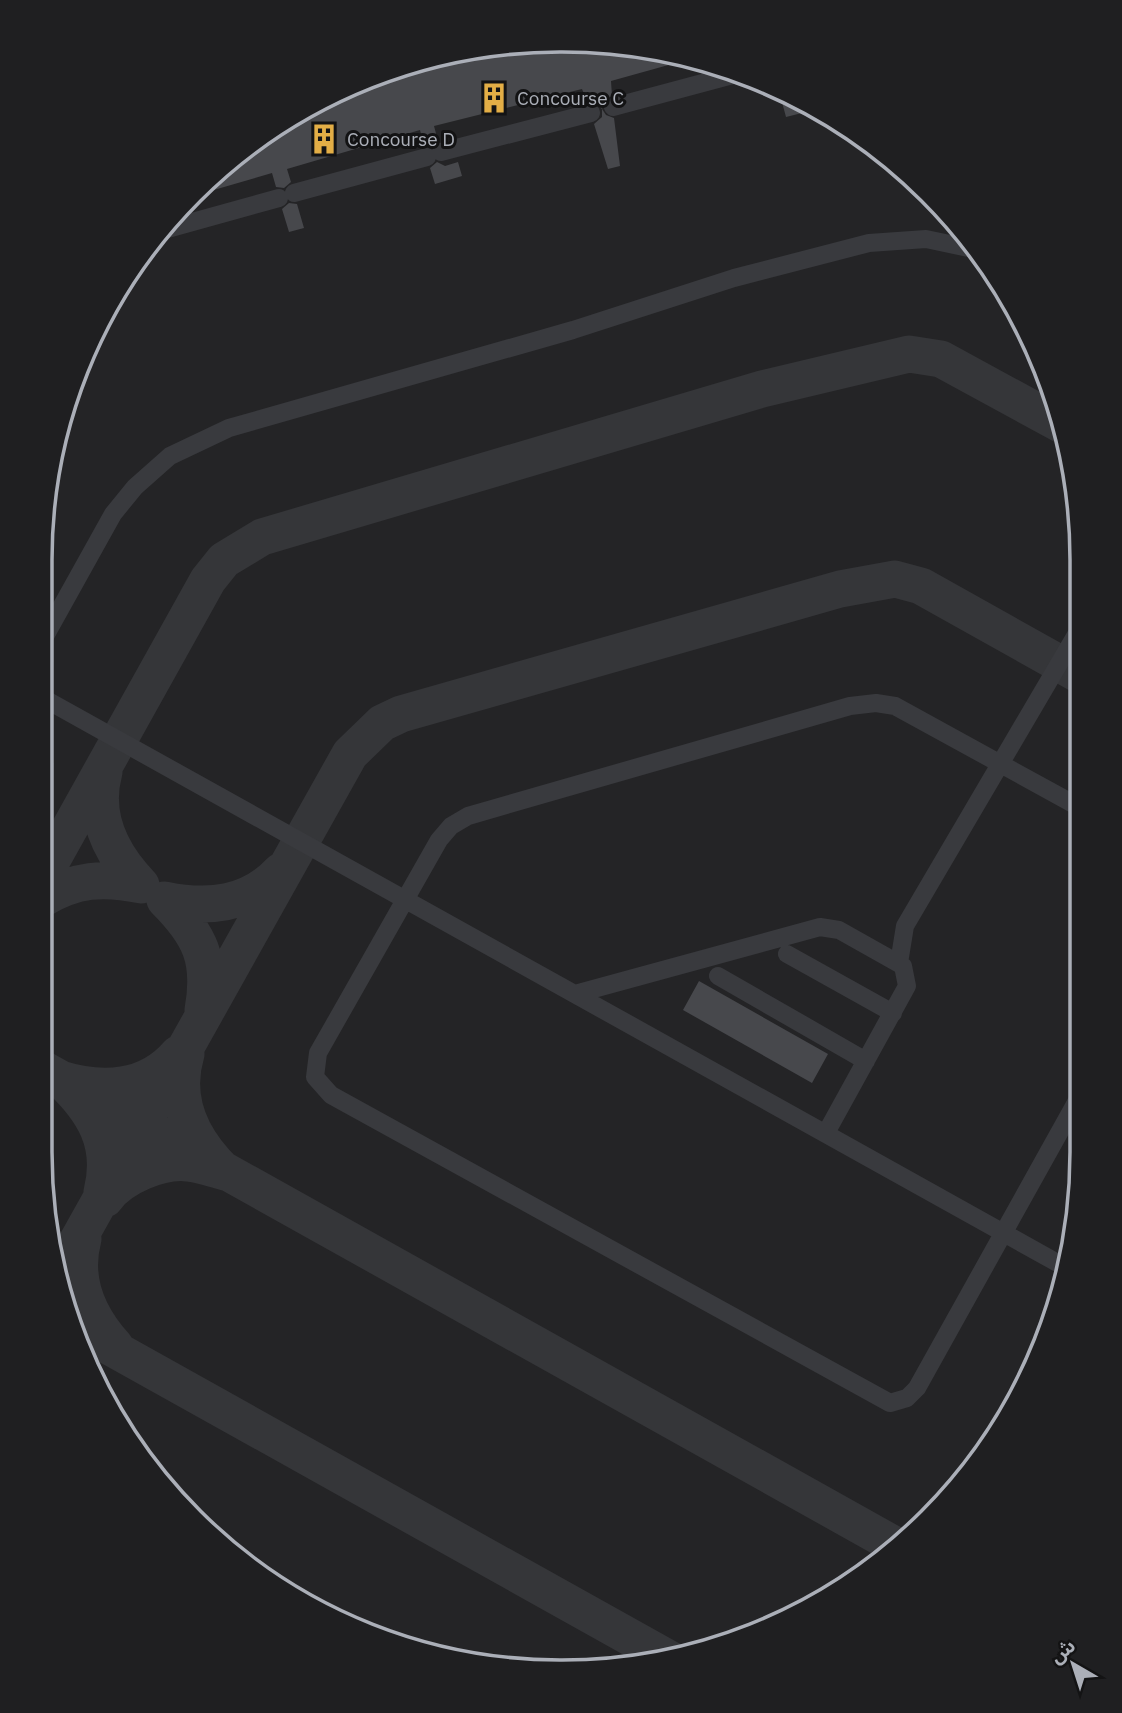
<svg xmlns="http://www.w3.org/2000/svg" width="1122" height="1713" font-family="'IBM Plex Sans','Noto Sans Arabic',sans-serif">
  <rect width="100%" height="100%" fill="#181819"/>
  <!-- built -->
  <path fill="#242426" d="M527,41l102,4 100,23 93,42 83,60 69,74 54,87 36,96 17,100 -4,693 -49,162 -76,114 -131,107 -158,60 -136,9 -165,-39 -118,-68 -116,-123 -60,-123 -28,-167 5,-659 49,-162 76,-114 74,-69 87,-54 96,-36z"/>
  <g fill="none" stroke-linecap="round" stroke-linejoin="round">
    <!-- taxiway -->
    <path stroke="#353639" stroke-width="37" d="M104,772c-12,44 7,82 37,113
      M42,878l166,-298 16,-20 38,-23 500,-148 147,-35 32,5 123,67
      M42,899c34,-20 61,-22 99,-14
      M203,1010c9,-50 -3,-75 -38,-110 43,9 84,5 116,-29
      M41,1068l852,476
      M102,1192c12,-48 -8,-81 -42,-113 42,13 87,11 118,-25
      M105,1199c16,-22 56,-39 83,-36 12,1 25,6 37,9 -33,-32 -53,-71 -39,-118
      M83,1239c-11,41 5,77 32,107
      M60,1272l290,-518 32,-31 19,-9 439,-125 55,-10 26,7 159,89
      M71,1325l600,335"/>
  </g>
  <!-- building -->
  <path fill="#47484c" d="M527,41l102,4 61,14 -79,22 1,15 -7,4 -3,9 4,6 8,3 6,48 -12,3 -14,-45 8,-7v-8l-7,-7h-8l-5,-13 -148,37 4,15 -7,6 -7,-1 -4,-16 -133,39 4,13 -7,6 -8,-1 -4,-14 -79,23 51,-48 87,-54 96,-36z
    M779,91l22,10 1,12 -16,4z
    M437,162l8,4 13,-4 4,14 -27,8 -5,-16z
    M289,203l8,1 7,24 -15,4 -7,-23z
    M699,981l129,73 -16,29 -129,-73z"/>
  <g fill="none" stroke-linecap="round" stroke-linejoin="round">
    <!-- minor -->
    <path stroke="#393a3e" stroke-width="18" d="M613,107l127,-34
      M441,152l150,-39
      M294,193l133,-36
      M160,231l119,-33
      M44,638l69,-124 22,-27 35,-31 59,-28 344,-98 161,-52 135,-35 57,-4 52,11
      M43,698l1020,568
      M787,954l106,59
      M899,963l6,-37 175,-298
      M718,976l148,85
      M575,994l245,-67 19,3 64,36 4,20 -81,147
      M1078,1099l-161,289 -10,10 -17,5 -559,-308 -16,-18 3,-24 121,-213 12,-14 17,-10 382,-110 26,-3 19,3 184,101"/>
  </g>
  <!-- icons -->
  <defs>
    <g id="building-bare" transform="scale(2.415)"><path d="M-4-6H4V6H1V3H-1V6H-4ZM-2.5-4.3h1.7v1.8h-1.7ZM.8-4.3h1.7v1.8H.8ZM-2.5-1h1.7V.8h-1.7ZM.8-1h1.7V.8H.8Z" fill="#e3ae46" stroke="#131314" stroke-width="2.5" paint-order="stroke"/></g>
  </defs>
  <g fill-rule="evenodd">
    <use href="#building-bare" x="494" y="98"/>
    <use href="#building-bare" x="324" y="139"/>
  </g>
  <g text-anchor="middle" dominant-baseline="central" stroke-width="6" stroke-linejoin="round" paint-order="stroke">
    <!-- poi labels -->
    <g font-size="19" fill="#abafb8" stroke="#131314" text-anchor="start">
      <text x="517" y="98">Concourse C</text>
      <text x="347" y="139">Concourse D</text>
    </g>
  </g>
  <!-- crop -->
  <path d="M0 0H1122V1713H0ZM560 52H562A508 508 0 0 1 1070 560V1152A508 508 0 0 1 562 1660H560A508 508 0 0 1 52 1152V560A508 508 0 0 1 560 52Z" fill="#1f1f21" fill-rule="evenodd"/>
  <path fill="none" stroke="#abafb8" stroke-width="3.5" d="M560 52H562A508 508 0 0 1 1070 560V1152A508 508 0 0 1 562 1660H560A508 508 0 0 1 52 1152V560A508 508 0 0 1 560 52Z"/>
  <!-- north arrow -->
  <g transform="translate(1073 1664) rotate(321)" stroke="#131314" stroke-width="5" paint-order="stroke">
  <path d="M0-5L12 26L0 18L-12 26Z" fill="#abafb8"/>
  <text y="-10" font-size="19" font-weight="bold" text-anchor="middle" fill="#abafb8">ش</text>
  </g>
</svg>
